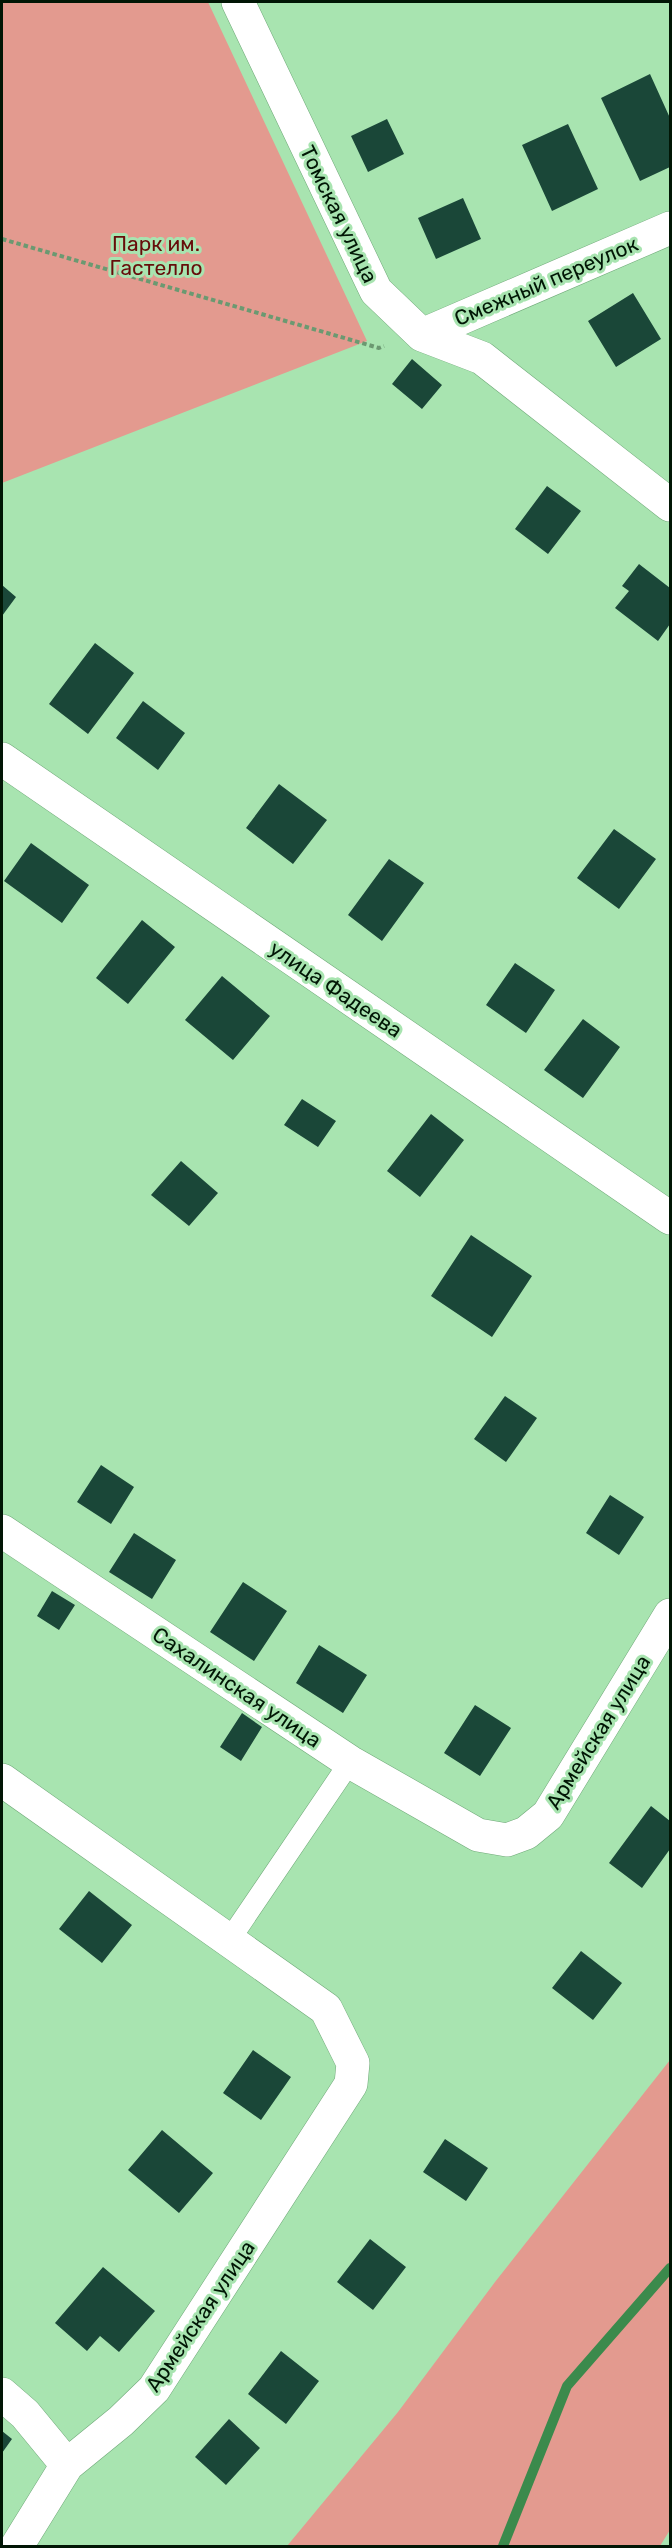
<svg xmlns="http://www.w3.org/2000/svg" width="672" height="2548" font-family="Rubik,sans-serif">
  <rect width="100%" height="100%" fill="#a8e4b0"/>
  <!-- green -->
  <path fill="#e39a8f" d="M2,2h206l159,339 -365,142z
    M670,2060v470l-10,16h-373l111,-134 97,-130z"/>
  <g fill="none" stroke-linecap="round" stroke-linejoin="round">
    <!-- stream -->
    <path stroke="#3b8a4c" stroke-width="10" d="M503,2546l64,-160 103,-118"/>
  </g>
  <!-- building -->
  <path fill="#1a4738" d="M650,74l20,44v49l-30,14 -39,-83z
    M387,119l17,35 -36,18 -17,-36z
    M568,124l30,65 -46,22 -30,-66z
    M463,198l18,41 -45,20 -18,-41z
    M633,293l28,46 -45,28 -28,-46z
    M412,359l30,26 -20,24 -30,-25z
    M547,486l34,25 -33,43 -33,-25z
    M639,564l31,24v36l-12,17 -43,-33 14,-17 -7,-5z
    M2,585l14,12 -14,19z
    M95,643l39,30 -46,61 -39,-30z
    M143,701l42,32 -27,37 -42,-32z
    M279,784l48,36 -34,44 -47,-36z
    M614,829l42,30 -37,50 -42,-31z
    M31,843l58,42 -27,38 -58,-42z
    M389,859l35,24 -42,58 -34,-26z
    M142,920l33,27 -47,57 -32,-26z
    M515,963l40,27 -29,43 -40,-28z
    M222,976l48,40 -37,44 -48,-40z
    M583,1019l37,28 -37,51 -39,-28z
    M302,1099l34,22 -18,26 -34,-22z
    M431,1114l33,26 -44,57 -33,-26z
    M181,1161l37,32 -29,33 -38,-31z
    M471,1235l61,41 -40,61 -61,-41z
    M505,1396l32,22 -31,44 -32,-23z
    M101,1465l33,22 -23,37 -34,-22z
    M610,1495l34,22 -25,38 -33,-22z
    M134,1533l42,27 -24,39 -43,-27z
    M243,1582l44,29 -33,50 -44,-29z
    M52,1591l23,14 -16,25 -22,-14z
    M319,1645l48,30 -24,38 -47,-30z
    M475,1705l36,23 -31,48 -36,-23z
    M242,1713l20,14 -21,34 -21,-14z
    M651,1806l19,15v28l-28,39 -33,-25z
    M89,1891l43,34 -30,38 -43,-34z
    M581,1951l41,32 -29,37 -41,-32z
    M253,2050l38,27 -30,43 -38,-27z
    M162,2130l51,43 -34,40 -51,-43z
    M445,2139l43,29 -22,33 -43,-29z
    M370,2239l36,28 -33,43 -36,-28z
    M103,2267l52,44 -36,41 -19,-16 -13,15 -32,-28z
    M281,2351l38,30 -33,43 -38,-30z
    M229,2419l31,29 -34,37 -31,-28z
    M2,2431l10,8 -10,14z"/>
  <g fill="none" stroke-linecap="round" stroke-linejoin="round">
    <!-- lane casing -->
    <g stroke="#6fa978" stroke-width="22">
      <path id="lane" d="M228,1942l122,-180"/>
    </g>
    <!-- street casing -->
    <g stroke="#6fa978" stroke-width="34">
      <path id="street" d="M238,2l138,289 46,44 60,23 188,147
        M422,335l248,-107
        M2,759l668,459
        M2,1531l348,231 128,73 29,5 19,-7 22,-18 122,-200
        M2,1780l324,229 27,54 -2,21 -197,305 -33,32 -54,44 -50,81
        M2,2394l23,20 42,51"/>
    </g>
    <!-- path -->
    <path stroke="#6b9971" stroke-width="4" stroke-dasharray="4.5 3" stroke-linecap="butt" d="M2,239l377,109 5,-2"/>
    <!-- lane -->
    <use href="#lane" stroke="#fff" stroke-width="21"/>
    <!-- street -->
    <use href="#street" stroke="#fff" stroke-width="33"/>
  </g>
  <g text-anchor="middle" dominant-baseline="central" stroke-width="6" stroke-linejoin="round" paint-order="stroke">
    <!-- street labels -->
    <g font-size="21" fill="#011605" stroke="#a8e4b0">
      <text transform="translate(339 214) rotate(64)">Томская улица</text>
      <text transform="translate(546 281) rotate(-23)">Смежный переулок</text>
      <text transform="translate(336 989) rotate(34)">улица Фадеева</text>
      <text transform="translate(237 1687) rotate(34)">Сахалинская улица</text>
      <text transform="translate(598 1732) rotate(-58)">Армейская улица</text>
      <text transform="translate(200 2316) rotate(-56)">Армейская улица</text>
    </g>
    <!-- park labels -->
    <g font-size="21" fill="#660c0a" stroke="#a8e4b0">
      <text x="156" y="243">Парк им.<tspan x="156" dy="24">Гастелло</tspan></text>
    </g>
  </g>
  <!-- border -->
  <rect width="672" height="2548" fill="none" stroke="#011605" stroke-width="6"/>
</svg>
